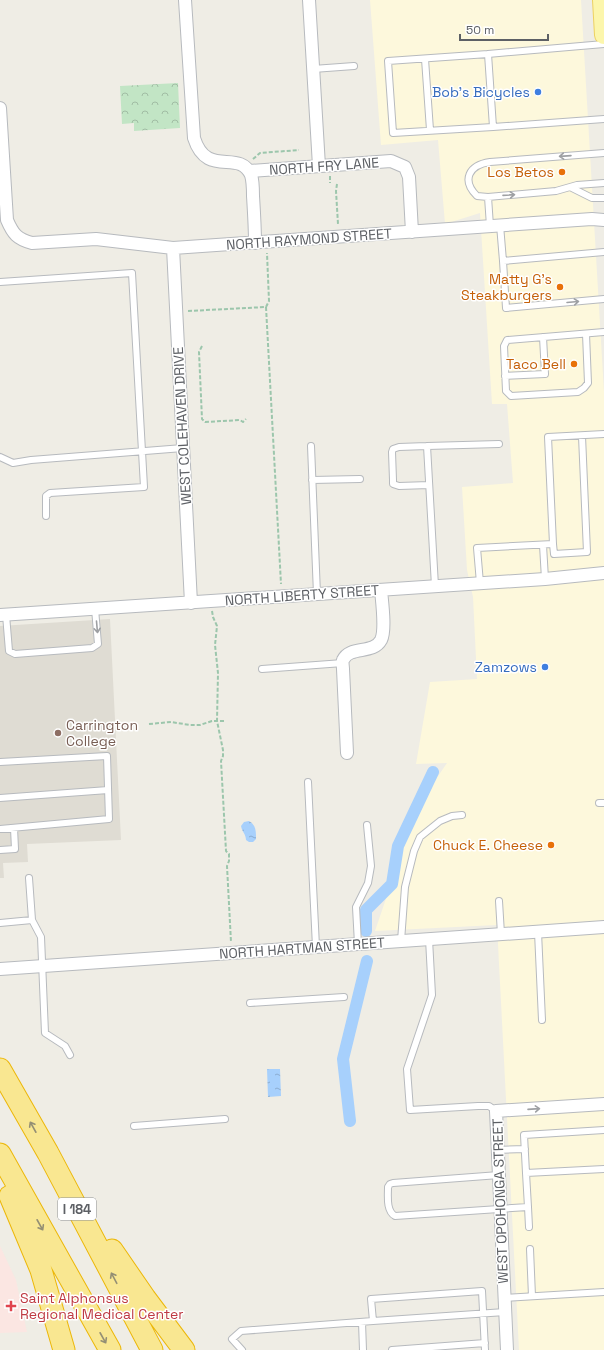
<svg xmlns="http://www.w3.org/2000/svg" width="604" height="1350" font-family="'Space Grotesk',sans-serif">
  <defs>
    <pattern id="park-crowns" width="20" height="18" patternUnits="userSpaceOnUse"><rect width="20" height="18" fill="#c2e5c5"/><path d="M2 6a3 3 0 1 1 6 0M12 15a3 3 0 1 1 6 0" fill="none" stroke="#a1bda4"/></pattern>
    <pattern id="water-ripples" width="26" height="14" patternUnits="userSpaceOnUse"><rect width="26" height="14" fill="#a7d0fc"/><path d="M2 4q2-2 4 0t4 0M15 11q2-2 4 0t4 0" fill="none" stroke="#8bacd0"/></pattern>
  </defs>
  <rect width="100%" height="100%" fill="#efede5"/>
  <!-- commercial -->
  <path fill="#fdf8dc" d="M370,0h211l23,392v958h-85l-22,-425 -122,6 42,-124 30,-44 -31,1 14,-82 47,-3 -4,-82 -6,-27 -5,-83 51,-4 -6,-79h-15l-12,-191 -35,11 -7,-84 -57,5z"/>
  <!-- education -->
  <path fill="#dfdcd3" d="M110,619l11,221 -94,4 1,18 -25,1 1,15h-4v-252z"/>
  <!-- medical -->
  <path fill="#fbe6e2" d="M0,1246l16,34 11,52 -27,1z"/>
  <!-- park -->
  <path fill="url(#park-crowns)" d="M178,83l2,45 -46,3v-8l-12,1 -2,-38z"/>
  <!-- water -->
  <path fill="url(#water-ripples)" d="M249,821c7,4 7,10 7,18l-3,3h-4l-3,-2c0,-6 -4,-8 -5,-14l3,-4z
    M267,1069h13l1,27 -13,1z"/>
  <g fill="none" stroke-linecap="round" stroke-linejoin="round">
    <!-- canal -->
    <path stroke="#a7d0fc" stroke-width="12" d="M366,931v-21l26,-26 6,-38 35,-74
      M350,1121l-7,-62 24,-98"/>
    <!-- lane casing -->
    <g stroke="#b7babe" stroke-width="8">
      <path id="lane" d="M604,44l-116,10 5,73 111,-8
        M488,54l-100,7 5,72 100,-6
        M425,59l5,71
        M313,69l41,-3
        M604,153l-114,9c-21,3 -29,18 -13,34l11,1 68,-6 14,-4 22,11h12
        M570,187l7,-2 27,-2
        M488,197l2,29
        M500,225l3,36
        M604,252l-101,9 3,47 98,-9
        M0,282l132,-9 12,214 -94,6 -4,3v20
        M586,334l2,49 -4,5 -6,4 -67,4 -5,-5 -2,-45 3,-6 97,-8
        M505,376l40,-2 -2,-37
        M311,446l6,148
        M427,446l-28,1 -6,2 -1,3 1,28v4l6,2 30,-1
        M0,457l13,6 18,-3 152,-12
        M312,480l48,-1
        M553,544l1,10 33,-2 -5,-116
        M543,545l2,34
        M480,583l-3,-35 76,-4 -5,-107 56,-3
        M435,586l-8,-140 72,-2
        M6,615l3,36 6,3 77,-6 6,-4 -3,-35
        M262,669l81,-6
        M0,762l107,-6 2,63 -109,10
        M308,782l8,165
        M0,798l108,-8
        M599,803h5
        M0,850l15,-1 -1,-21
        M29,878l3,42 9,17 4,96 20,13 5,9
        M499,901l2,33
        M0,923l32,-3
        M538,932l4,88
        M429,939l3,56 -25,74 3,41 68,-4h11l7,5
        M401,941l4,-54 9,-36 6,-14 20,-16 12,-5 10,-1
        M358,944l-2,-37 12,-24 3,-17 -4,-41
        M250,1003l94,-6
        M134,1126l91,-7
        M497,1150l28,-1
        M526,1173l-2,-38 80,-5
        M499,1175l-106,8 -3,1 -2,3c0,9 -2,24 7,29l133,-9 -2,-34 78,-4
        M528,1207l1,20
        M530,1249l2,47
        M504,1298l100,-6
        M373,1321l132,-9
        M362,1322l1,28
        M242,1350l-10,-11 9,-8 132,-10 -2,-22 111,-8 3,59
        M392,1350l93,-7"/>
    </g>
    <!-- street casing -->
    <g stroke="#b7babe" stroke-width="14">
      <path id="street" d="M185,0l9,138c13,41 45,10 57,37 2,6 2,14 2,21 1,16 2,31 2,47
        M309,0l10,166
        M0,108l7,112c6,14 10,19 25,23l64,-4 77,9 419,-29 12,1
        M249,171l142,-10 14,6 4,10 3,55
        M173,248l18,355
        M0,615l545,-36 59,-6
        M347,753l-4,-84c0,-2 -1,-7 0,-9 7,-15 30,-5 38,-20 5,-10 1,-38 0,-50
        M0,969l604,-42
        M507,1350l-11,-239 108,-7"/>
    </g>
    <!-- primary casing -->
    <g stroke="#edd160" stroke-width="20">
      <path id="primary" d="M602,0l2,35"/>
    </g>
    <!-- highway casing -->
    <g stroke="#ecb708" stroke-width="23">
      <path id="highway" d="M0,1069l48,84 104,197
        M0,1154l110,196
        M10,1196l31,74 23,80
        M112,1250l33,48 39,52"/>
    </g>
    <!-- path -->
    <path stroke="#9cc6ac" stroke-width="2" stroke-dasharray="4 2" stroke-linecap="butt" d="M253,159l7,-6 39,-3
      M330,176v7
      M337,184l-1,7 2,33
      M266,307l15,277
      M188,311l78,-4 3,-6 -2,-48
      M202,346l-3,6 3,67 3,3 35,-2 3,2 3,-3
      M212,611l1,6 4,9 -2,19 3,28 -1,48 6,29v6l-2,5 5,90 3,3v7l-2,5 4,76
      M149,724l22,-2 19,3h10l12,-4h12"/>
    <!-- lane -->
    <use href="#lane" stroke="#fff" stroke-width="6"/>
    <!-- street -->
    <use href="#street" stroke="#fff" stroke-width="12"/>
    <!-- primary -->
    <use href="#primary" stroke="#fcf6ac" stroke-width="18"/>
    <!-- highway -->
    <use href="#highway" stroke="#f9e791" stroke-width="21"/>
  </g>
  <!-- one-way arrows -->
  <defs><path id="oneway-shaft" d="M-6 0H5M1.5-3L5.5 0L1.5 3" fill="none" stroke-width="1.6" stroke-linecap="round" stroke-linejoin="round"/></defs>
  <g stroke="#9ea0a3">
    <use href="#oneway-shaft" transform="translate(565 156) rotate(176)"/>
    <use href="#oneway-shaft" transform="translate(509 195) rotate(-4)"/>
    <use href="#oneway-shaft" transform="translate(573 302) rotate(-5)"/>
    <use href="#oneway-shaft" transform="translate(97 627) rotate(85)"/>
    <use href="#oneway-shaft" transform="translate(534 1109) rotate(-4)"/>
  </g>
  <g stroke="#948f74">
    <use href="#oneway-shaft" transform="translate(33 1127) rotate(-119)"/>
    <use href="#oneway-shaft" transform="translate(40 1225) rotate(61)"/>
    <use href="#oneway-shaft" transform="translate(114 1278) rotate(-118)"/>
    <use href="#oneway-shaft" transform="translate(103 1338) rotate(61)"/>
  </g>
  <!-- markers -->
  <g fill="#3f7fe0" stroke="#fff" stroke-width="1.5">
    <circle cx="538" cy="92" r="4"/>
    <circle cx="545" cy="667" r="4"/>
  </g>
  <g fill="#e8710a" stroke="#fff" stroke-width="1.5">
    <circle cx="562" cy="172" r="4"/>
    <circle cx="560" cy="287" r="4"/>
    <circle cx="574" cy="364" r="4"/>
    <circle cx="551" cy="845" r="4"/>
  </g>
  <circle fill="#8d6e63" stroke="#fff" stroke-width="1.5" cx="58" cy="733" r="4"/>
  <path fill="#e0444e" stroke="#fff" stroke-width="1.5" d="M9 1300h4v4h4v4h-4v4h-4v-4h-4v-4h4z"/>
  <g text-anchor="middle" dominant-baseline="central" stroke-width="3" stroke-linejoin="round" paint-order="stroke">
    <!-- shield labels -->
    <rect fill="#fff" stroke="#8e9093" stroke-width="1" x="58" y="1198" width="38" height="22" rx="3"/>
    <g font-size="13" font-weight="bold" fill="#5d6065">
      <text x="77" y="1209">I 184</text>
    </g>
    <!-- shop labels -->
    <g font-size="14" fill="#366cbe" stroke="#fff" text-anchor="end">
      <text x="530" y="92">Bob's Bicycles</text>
      <text x="537" y="667">Zamzows</text>
    </g>
    <!-- street labels -->
    <g font-size="14" fill="#5d6065" stroke="#fff">
      <text transform="translate(324 166) rotate(-4)">NORTH FRY LANE</text>
      <text transform="translate(309 239) rotate(-4)">NORTH RAYMOND STREET</text>
      <text transform="translate(182 426) rotate(-93)">WEST COLEHAVEN DRIVE</text>
      <text transform="translate(302 595) rotate(-4)">NORTH LIBERTY STREET</text>
      <text transform="translate(302 948) rotate(-4)">NORTH HARTMAN STREET</text>
      <text transform="translate(500 1201) rotate(-92)">WEST OPOHONGA STREET</text>
    </g>
    <!-- food labels -->
    <g font-size="14" fill="#c56008" stroke="#fff" text-anchor="end">
      <text x="554" y="172">Los Betos</text>
      <text x="552" y="279">Matty G's<tspan x="552" dy="16">Steakburgers</tspan></text>
      <text x="566" y="364">Taco Bell</text>
      <text x="543" y="845">Chuck E. Cheese</text>
    </g>
    <!-- education labels -->
    <g font-size="14" fill="#785e54" stroke="#fff" text-anchor="start">
      <text x="66" y="725">Carrington<tspan x="66" dy="16">College</tspan></text>
    </g>
    <!-- health labels -->
    <g font-size="14" fill="#be3a42" stroke="#fff" text-anchor="start">
      <text x="20" y="1298">Saint Alphonsus<tspan x="20" dy="16">Regional Medical Center</tspan></text>
    </g>
  </g>
  <!-- scale -->
  <path d="M460 34v6h88v-6" fill="none" stroke="#5d6065" stroke-width="2"/>
  <text x="466" y="34" font-size="12" fill="#5d6065" stroke="#ffffff" stroke-width="3" paint-order="stroke">50 m</text>
</svg>
